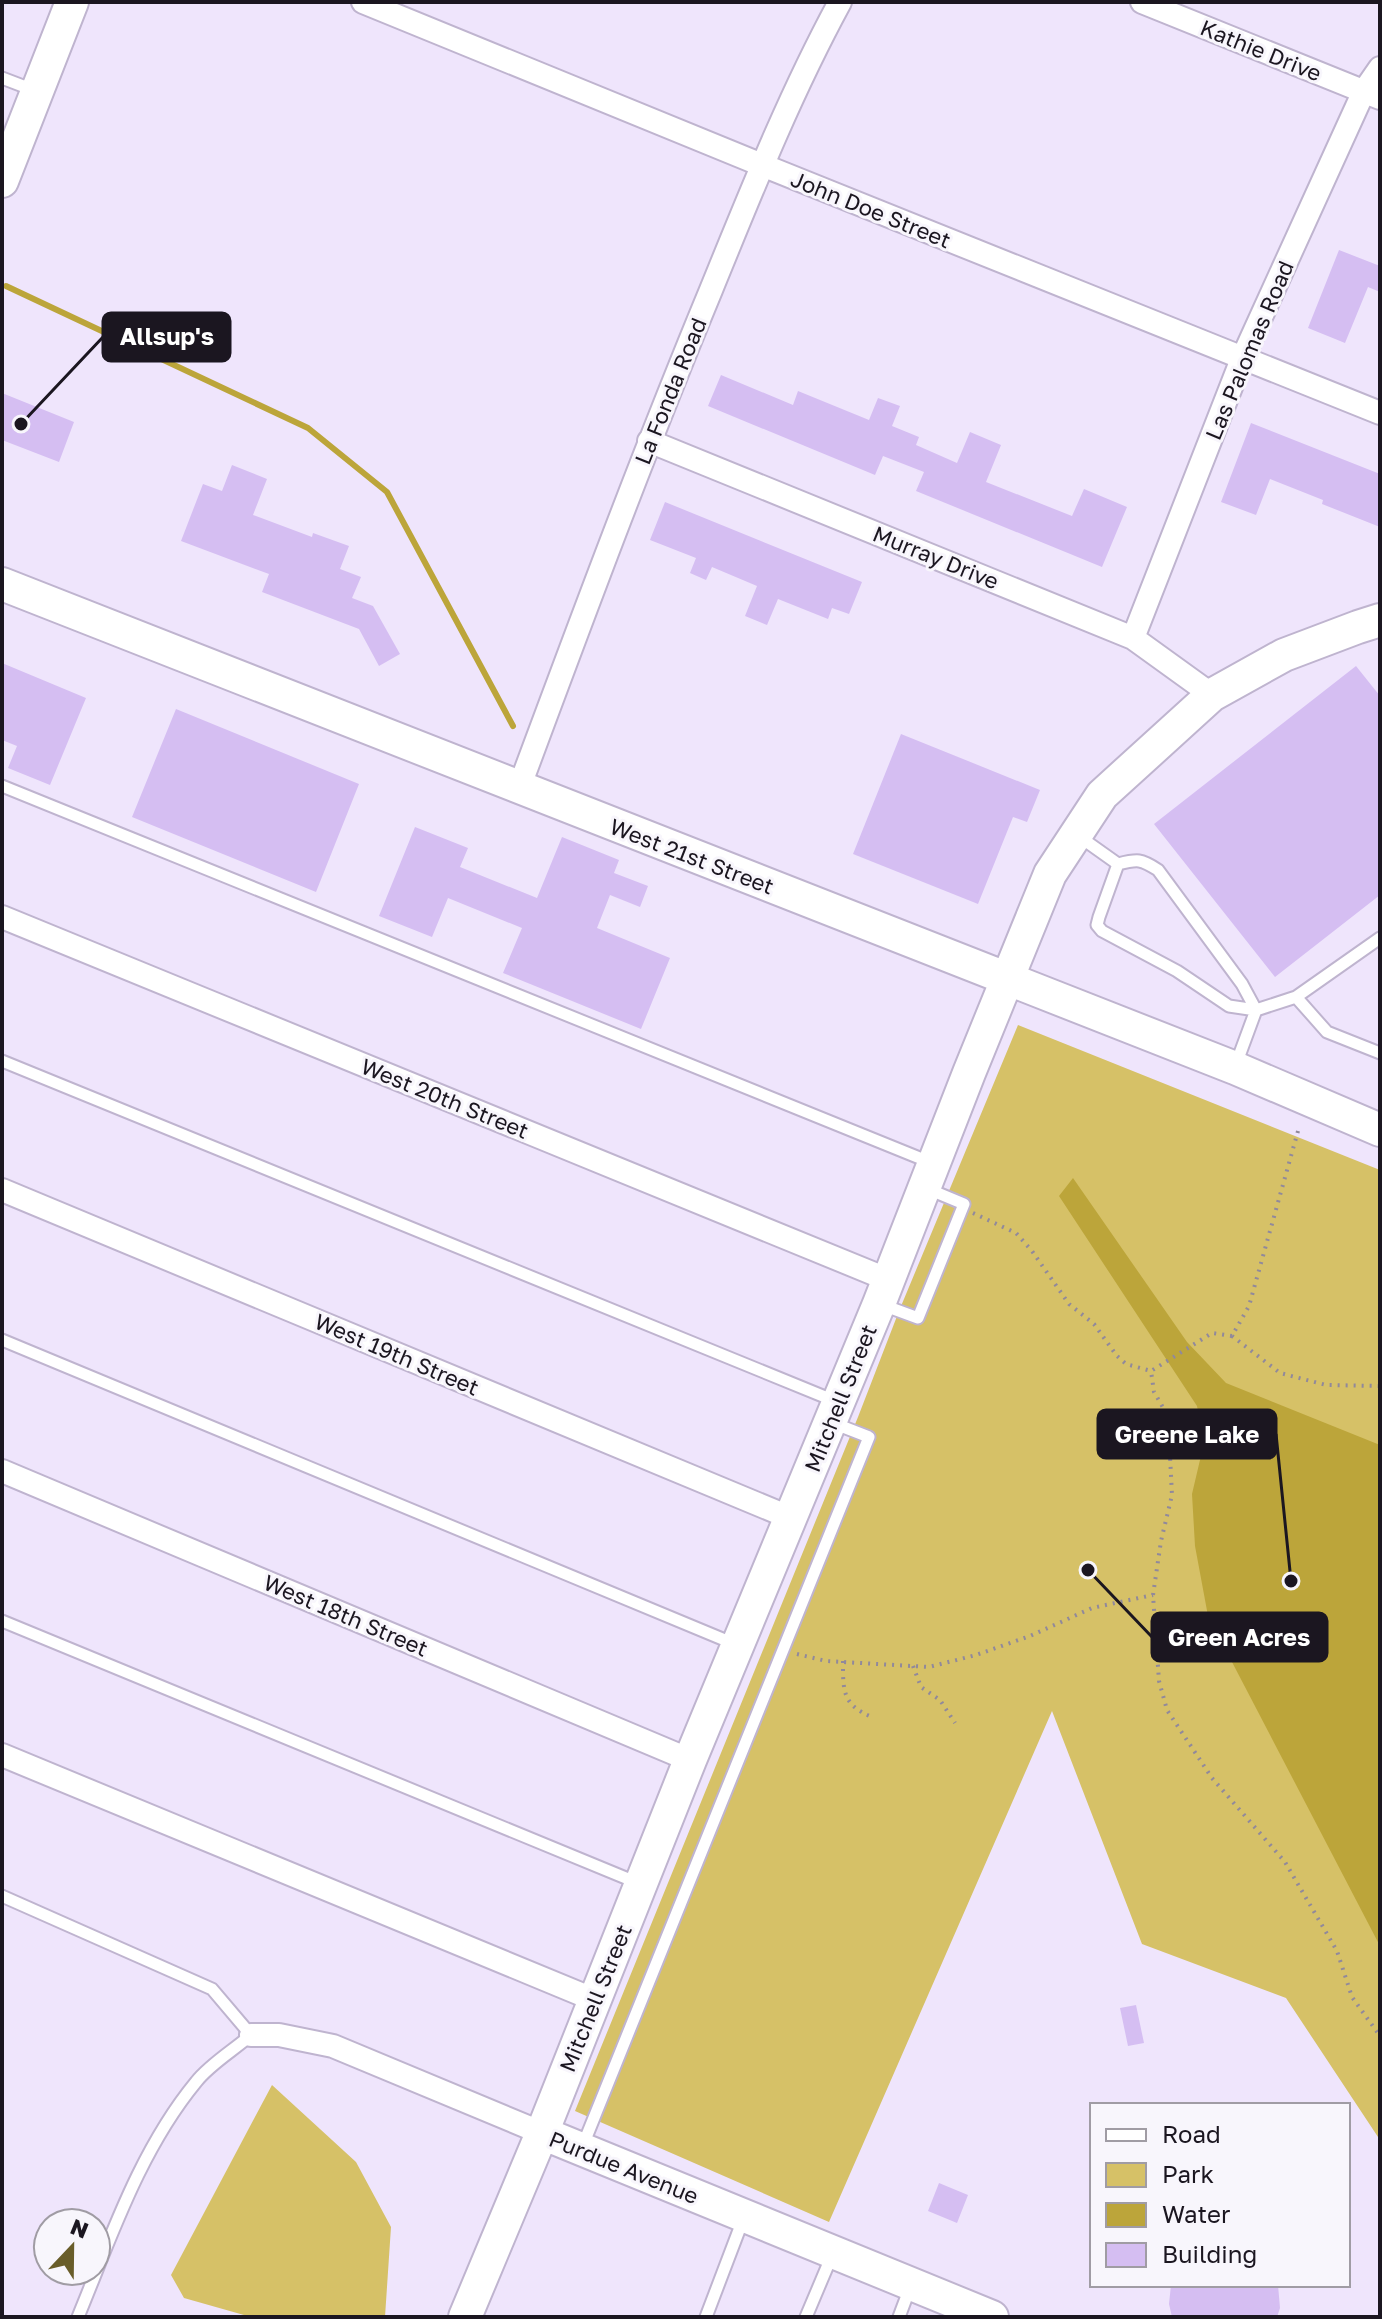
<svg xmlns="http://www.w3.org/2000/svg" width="1382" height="2319" font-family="'Golos Text',sans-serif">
  <rect width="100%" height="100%" fill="#efe5fc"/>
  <!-- green -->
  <path fill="#d6c167" d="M1018,1025l362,145v970l-94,-142 -144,-54 -90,-233 -223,511 -254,-111 283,-694 41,-106z
    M272,2085l84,77 35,65 -6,90h-134l-67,-19 -13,-23z"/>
  <!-- water -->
  <path fill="#bca53a" d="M1073,1178l114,164 39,41 154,62v501l-172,-330 -13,-70 -3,-52 12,-51 -7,-37 -138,-210z"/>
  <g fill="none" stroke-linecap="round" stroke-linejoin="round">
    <!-- stream -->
    <path stroke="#bca53a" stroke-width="6" d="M6,286l302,142 79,64 126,234"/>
  </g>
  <!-- building -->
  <path fill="#d5bef2" d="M1339,250l41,16v26l-12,-5 -23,56 -37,-15z
    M721,375l72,30 5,-14 71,29 9,-22 22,8 -8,20 27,11 -3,8 41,18 13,-31 31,13 -15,37 86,34 12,-27 43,18 -25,60 -186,-76 8,-19 -41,-16 -8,19 -167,-69z
    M2,393l72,29 -15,40 -57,-22z
    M1251,423l129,51v53l-58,-23 1,-4 -53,-21 -14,36 -35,-13z
    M232,465l35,14 -14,36 59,22 1,-4 36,13 -9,23 21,8 -9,21 21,8 27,48 -21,12 -20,-37 -97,-37 7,-18 -88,-33 22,-57 19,7z
    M665,502l197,80 -13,32 -17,-6 -4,11 -50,-20 -11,26 -22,-9 12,-30 -45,-19 -6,13 -16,-7 6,-15 -46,-18z
    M2,663l84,35 -36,87 -42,-17 9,-22 -15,-6z
    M1356,666l24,30v199l-105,82 -121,-153z
    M176,709l183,75 -43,108 -184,-75z
    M901,734l139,56 -13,32 -14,-5 -35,87 -125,-50z
    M415,827l53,21 -8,19 77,31 25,-61 57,23 -5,13 34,13 -8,21 -30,-12 -13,33 73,30 -29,71 -138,-56 19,-45 -74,-30 -16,39 -53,-21z
    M1136,2005l8,38 -16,3 -8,-38z
    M939,2183l29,12 -11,28 -29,-12z
    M1171,2285h107l2,23 -3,9h-105l-3,-13z"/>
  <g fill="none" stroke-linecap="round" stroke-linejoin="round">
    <!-- lane casing -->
    <g stroke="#bfb4cf" stroke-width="15">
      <path id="lane" d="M2,78l34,13
        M2,786l930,377
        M1080,837l38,27
        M1296,997l31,35 53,21
        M2,1061l833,340
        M1235,1067l21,-57 -14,-26 -84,-114c-17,-11 -20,-11 -40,-6l-19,53 -2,8 5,6 75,40 52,35 27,4 40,-13 84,-59
        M880,1304l38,14 46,-114 -36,-15
        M2,1340l735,305
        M2,1621l636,262
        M2,1896l210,93 39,46c-17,15 -41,29 -55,47 -56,68 -85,155 -118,235
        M583,2145l286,-708 -36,-14
        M706,2317l38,-100
        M806,2317l27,-64
        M899,2317l12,-32"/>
    </g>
    <!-- street casing -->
    <g stroke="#bfb4cf" stroke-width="26">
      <path id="street" d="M363,2l399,163 618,248
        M1142,2l238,96
        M649,441l484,197 79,57
        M1133,638l109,-279 122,-268 16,-23
        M519,788c62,-167 124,-334 192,-498 40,-98 79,-196 129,-288
        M2,917l887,363
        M2,1190l789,328
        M2,1471l688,289
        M2,1755l593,245
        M251,2035h28l54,11 209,87"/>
    </g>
    <!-- secondary casing -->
    <g stroke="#bfb4cf" stroke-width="36">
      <path id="secondary" d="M2,181l70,-179
        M2,584l1233,484 145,62
        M542,2133l450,184
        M465,2317l77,-184 148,-373 189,-456 90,-231 81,-199 52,-79 110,-100 72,-40 74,-28 22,-7"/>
    </g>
    <!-- path -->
    <path stroke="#91899b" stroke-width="4" stroke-dasharray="2 6" stroke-linecap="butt" d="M1298,1131l-49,175 -17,30 48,37 46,12 54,1
      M973,1213l43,20 16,18 37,53 25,20 23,32 9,8 25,7
      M1232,1336l-20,-3 -61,38 3,21 14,24 4,79 -11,46 -8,54 6,86 8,29 45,68 73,84 52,89 15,46 28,39
      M797,1654l29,7 103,6 47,-12 54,-19 62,-28 61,-13
      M843,1661c0,29 -1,44 29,56
      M913,1666l8,21 19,13 15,23"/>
    <!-- lane -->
    <use href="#lane" stroke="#fff" stroke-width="11"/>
    <!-- street -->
    <use href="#street" stroke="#fff" stroke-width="22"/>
    <!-- secondary -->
    <use href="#secondary" stroke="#fff" stroke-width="32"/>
  </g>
  <g text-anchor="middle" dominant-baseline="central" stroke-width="6" stroke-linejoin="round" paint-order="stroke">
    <!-- street labels -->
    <g font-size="22" fill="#1b1620" stroke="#f8f6fc">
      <text transform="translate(1261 50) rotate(22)">Kathie Drive</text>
      <text transform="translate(871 209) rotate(22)">John Doe Street</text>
      <text transform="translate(1249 350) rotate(-67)">Las Palomas Road</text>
      <text transform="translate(670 391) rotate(-68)">La Fonda Road</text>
      <text transform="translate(936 557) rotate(22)">Murray Drive</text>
      <text transform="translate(692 856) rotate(21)">West 21st Street</text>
      <text transform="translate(445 1098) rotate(22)">West 20th Street</text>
      <text transform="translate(397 1354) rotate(23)">West 19th Street</text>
      <text transform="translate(840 1398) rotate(-68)">Mitchell Street</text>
      <text transform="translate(346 1615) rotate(23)">West 18th Street</text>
      <text transform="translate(595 1998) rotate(-68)">Mitchell Street</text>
      <text transform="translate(624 2167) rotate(22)">Purdue Avenue</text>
    </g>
  </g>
  <!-- callouts -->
  <path fill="none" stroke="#1b1620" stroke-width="3" d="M21 424L103 337M1291 1581L1276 1434M1088 1570L1152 1637"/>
  <g fill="#1b1620" stroke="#f8f6fc" stroke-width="3">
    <circle cx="21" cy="424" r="8"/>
    <circle cx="1291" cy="1581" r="8"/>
    <circle cx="1088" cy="1570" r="8"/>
  </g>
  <g fill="#1b1620" stroke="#1b1620" stroke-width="3">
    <rect x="103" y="313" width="127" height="48" rx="8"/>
    <rect x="1098" y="1410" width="178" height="48" rx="8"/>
    <rect x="1152" y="1613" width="175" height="48" rx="8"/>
  </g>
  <g font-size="24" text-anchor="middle" font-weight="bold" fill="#fff">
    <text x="167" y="345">Allsup's</text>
    <text x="1187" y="1443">Greene Lake</text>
    <text x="1239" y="1646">Green Acres</text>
  </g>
  <!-- border -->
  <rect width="1382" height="2319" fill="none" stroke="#1b1620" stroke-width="8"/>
  <!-- legend -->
  <rect x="1090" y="2103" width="260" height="184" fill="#f8f6fc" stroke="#a09ca4" stroke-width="2"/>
  <rect x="1106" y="2129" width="40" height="12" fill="#ffffff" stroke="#a09ca4" stroke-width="2"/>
  <text x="1162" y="2143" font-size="24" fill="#1b1620">Road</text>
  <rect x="1106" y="2163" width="40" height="24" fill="#d6c167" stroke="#a09ca4" stroke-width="2"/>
  <text x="1162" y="2183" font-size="24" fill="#1b1620">Park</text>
  <rect x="1106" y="2203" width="40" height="24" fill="#bca53a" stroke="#a09ca4" stroke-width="2"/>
  <text x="1162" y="2223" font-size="24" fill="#1b1620">Water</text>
  <rect x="1106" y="2243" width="40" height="24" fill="#d5bef2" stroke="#a09ca4" stroke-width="2"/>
  <text x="1162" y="2263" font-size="24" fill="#1b1620">Building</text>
  <!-- north arrow -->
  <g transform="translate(72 2247) rotate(22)"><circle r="38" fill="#f8f6fc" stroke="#a09ca4" stroke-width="2"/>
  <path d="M0-6L14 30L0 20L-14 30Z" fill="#695d2a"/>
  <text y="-12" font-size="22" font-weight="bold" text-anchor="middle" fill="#1b1620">N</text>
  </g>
</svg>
